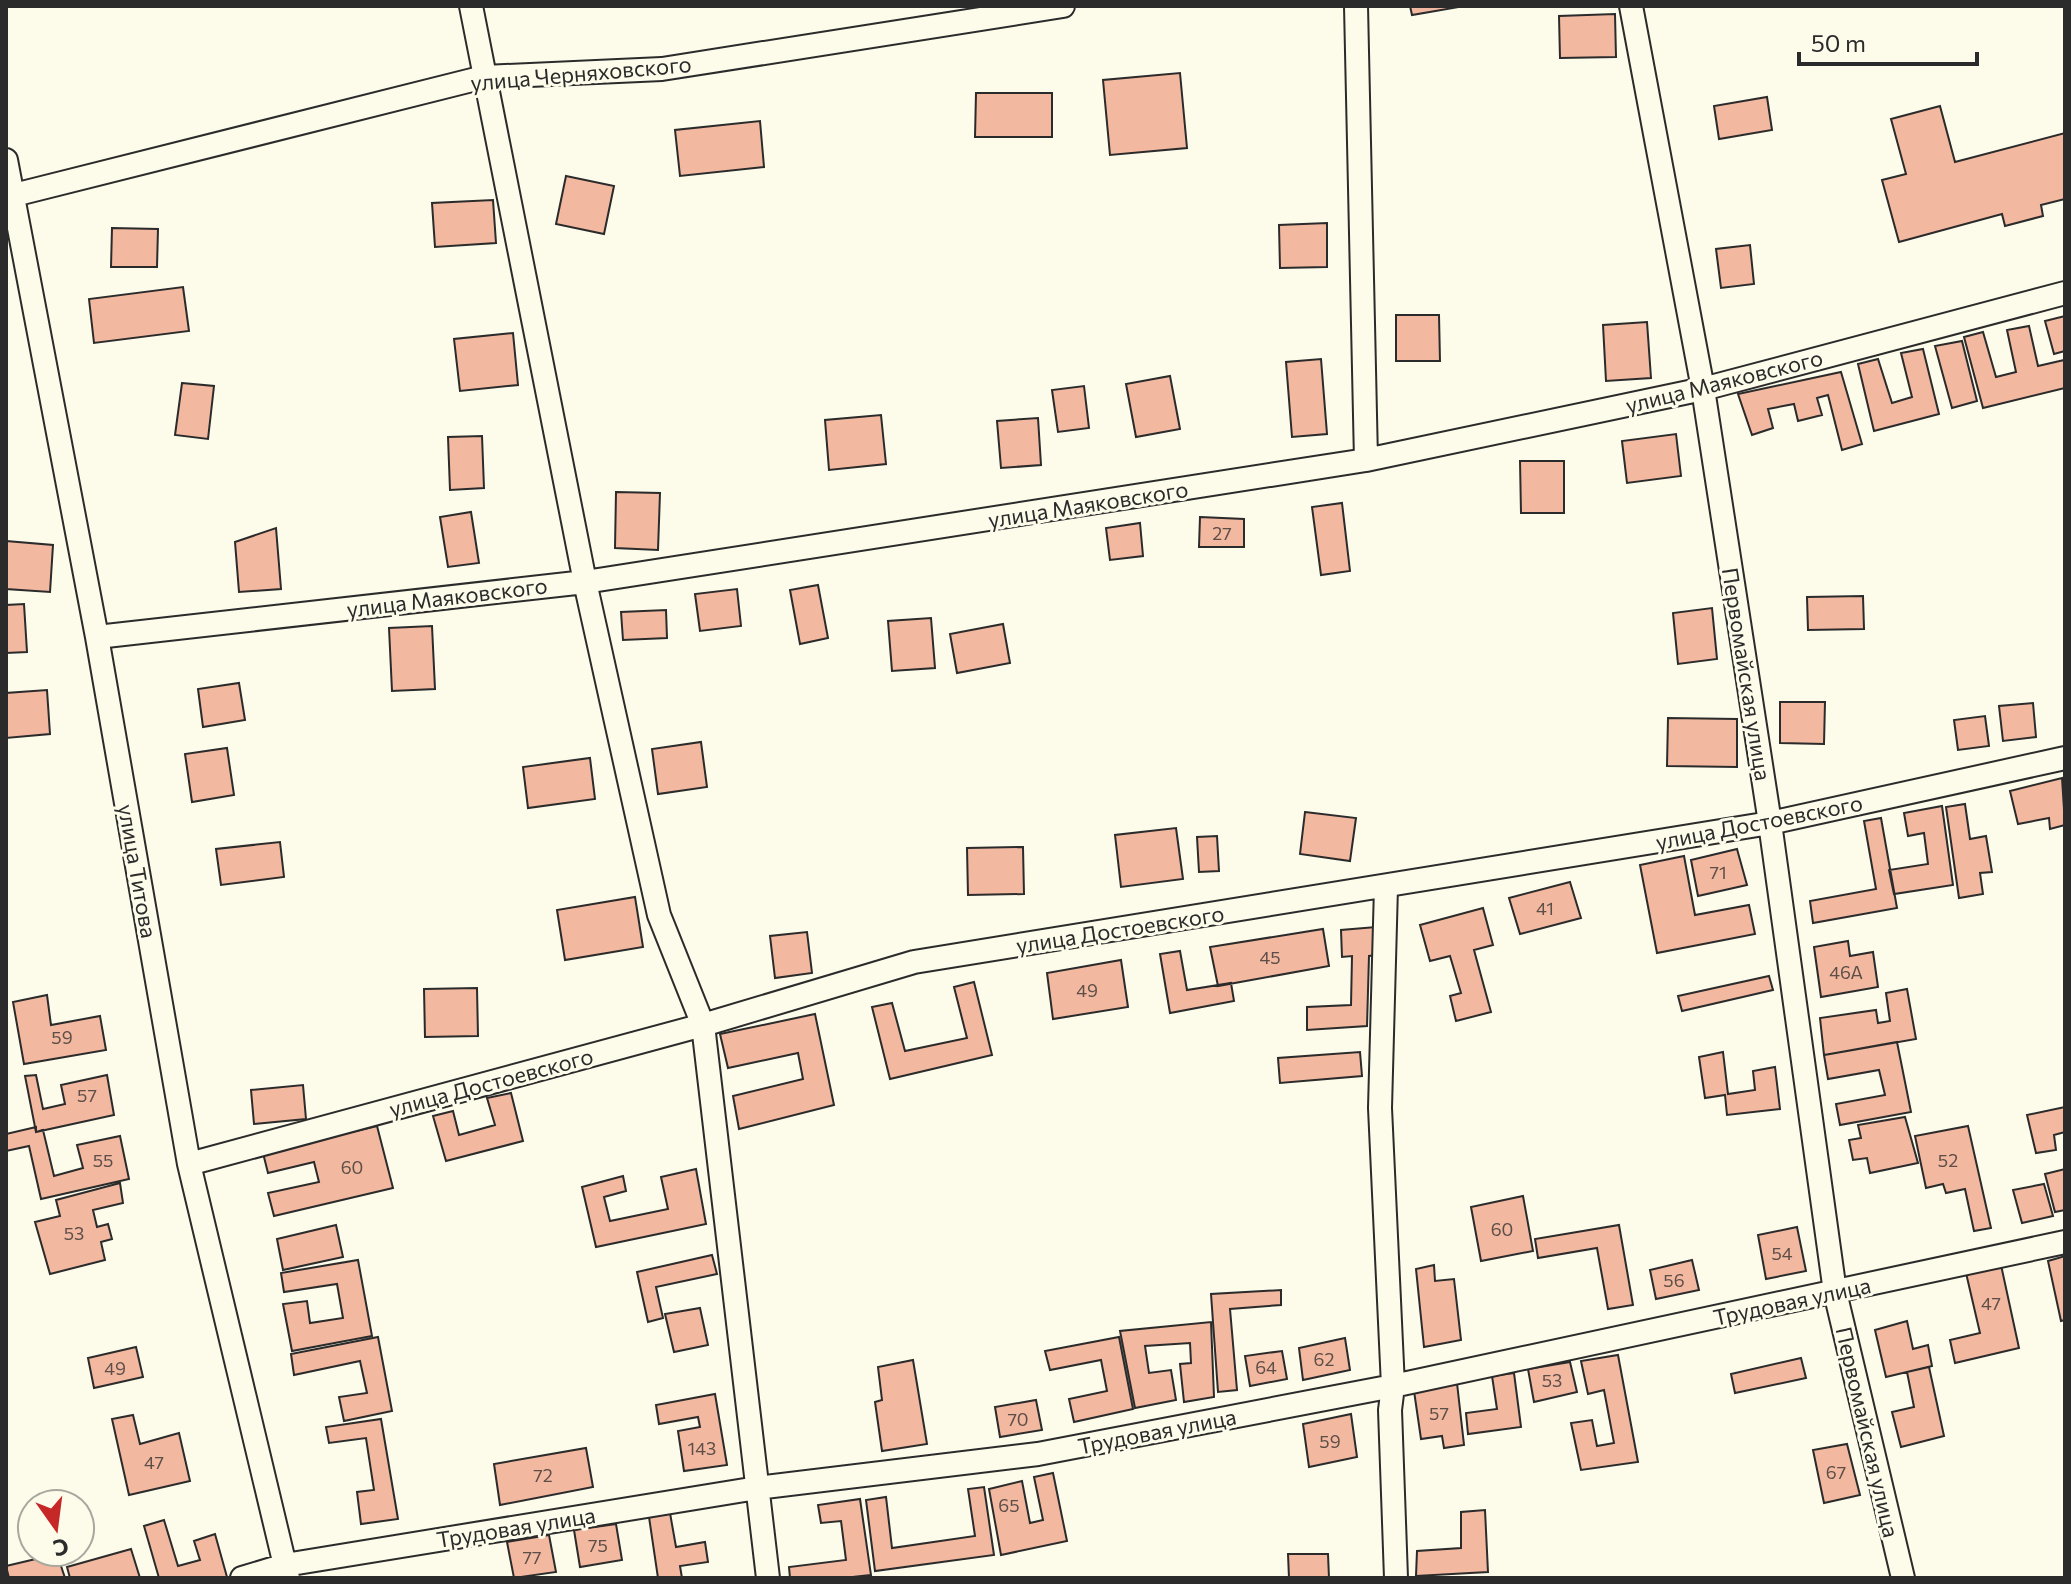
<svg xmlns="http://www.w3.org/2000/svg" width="2071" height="1584" font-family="Commissioner,sans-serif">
  <rect width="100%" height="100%" fill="#fdfbea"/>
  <!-- building -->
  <path fill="#f2b8a0" stroke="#2b2b2b" stroke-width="2" d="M1410,6h49v1l-47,8z
    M1615,14l1,43 -56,1 -1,-42z
    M1180,73l7,75 -77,7 -7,-75z
    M976,93h76v44h-77z
    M1767,97l5,33 -53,9 -5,-33z
    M1940,106l15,56 110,-29v66l-24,6 2,11 -38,10 -3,-12 -103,28 -17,-62 24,-6 -15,-55z
    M760,121l4,46 -84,9 -5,-46z
    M566,176l48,10 -10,48 -48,-10z
    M493,200l3,43 -61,4 -3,-44z
    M1327,223v44l-47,1 -1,-43z
    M112,228l46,1 -1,38h-46z
    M1750,245l4,39 -33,4 -5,-39z
    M183,287l6,44 -95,12 -5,-44z
    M1396,315h43l1,46h-44z
    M2065,316v35l-11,3 -9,-33z
    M1647,322l4,56 -45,3 -3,-56z
    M2029,326l9,40 26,-6 1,28 -82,20 -19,-71 19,-5 13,45 20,-5 -9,-42z
    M513,333l5,52 -58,6 -6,-52z
    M1962,341l15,60 -25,7 -17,-62z
    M1923,349l16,65 -65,17 -16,-67 20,-5 14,44 20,-6 -11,-44z
    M1321,359l6,75 -35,3 -6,-75z
    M1841,372l21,72 -20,6 -14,-55 -11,3 5,17 -24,6 -4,-17 -26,5 5,19 -21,7 -14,-41z
    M1170,376l10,53 -44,8 -10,-53z
    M182,383l32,3 -6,53 -33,-4z
    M1084,386l5,42 -31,4 -6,-42z
    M881,415l5,49 -57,6 -4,-50z
    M1038,418l3,47 -40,3 -4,-47z
    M1676,434l5,42 -54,7 -5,-42z
    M482,436l2,52 -34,2 -2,-53z
    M1520,461h44v52h-43z
    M616,492l44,1 -2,57 -43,-2z
    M1342,503l8,68 -29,4 -9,-68z
    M471,512l8,51 -31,4 -8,-50z
    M1200,517l44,2v28h-45z
    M1140,523l3,33 -33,4 -4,-32z
    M276,528l5,61 -42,3 -4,-50z
    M6,541l47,4 -3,47 -44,-3z
    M818,585l10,53 -28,6 -10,-54z
    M737,589l4,37 -41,5 -5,-37z
    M1863,596l1,33 -56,1 -1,-33z
    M24,604l3,48 -21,1v-48z
    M1712,608l5,51 -39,5 -5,-51z
    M666,610l1,28 -44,2 -2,-28z
    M931,618l4,50 -43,3 -4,-50z
    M1003,624l7,39 -53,10 -7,-39z
    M432,626l3,63 -43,2 -3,-63z
    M239,683l6,37 -42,7 -5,-38z
    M47,690l3,44 -44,4v-45z
    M1780,702h45l-1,42 -44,-1z
    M2033,703l3,34 -33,4 -4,-35z
    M1985,716l4,30 -31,4 -4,-30z
    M1668,718l69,1v48l-70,-1z
    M701,742l6,45 -49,7 -6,-45z
    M227,748l7,47 -42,7 -7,-48z
    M590,758l5,41 -67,9 -5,-41z
    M2062,778l3,47 -15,4 -1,-11 -31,6 -8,-33z
    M1965,804l5,35 16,-3 6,36 -12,1 3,21 -24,4 -13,-91z
    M1942,806l11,79 -59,9 -5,-24 39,-6 -4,-31 -16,3 -4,-23z
    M1305,812l51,6 -6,43 -50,-7z
    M1881,818l16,90 -84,15 -3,-22 66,-12 -12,-68z
    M1176,828l7,51 -62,8 -6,-52z
    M1217,836l2,35 -20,1 -2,-35z
    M280,842l4,35 -63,8 -5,-36z
    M1023,847l1,47 -56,1 -1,-47z
    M1737,849l10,36 -49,11 -7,-36z
    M1684,856l11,59 54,-10 6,29 -98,19 -17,-88z
    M1570,882l11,36 -61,16 -11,-36z
    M635,897l8,50 -78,13 -8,-50z
    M1483,908l10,37 -19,5 17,62 -35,9 -6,-25 11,-3 -11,-37 -20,5 -10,-36z
    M1376,927l2,28 -9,1 -2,70 -60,4v-23l44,-2 1,-49 -10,1 -1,-27z
    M1323,929l6,37 -111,20 -8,-39z
    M807,932l5,41 -37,5 -5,-42z
    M1848,941l2,15 23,-4 5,35 -57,10 -7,-50z
    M1180,951l7,39 44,-7 3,18 -64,12 -10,-59z
    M1121,960l7,47 -75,12 -6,-46z
    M1769,976l4,14 -91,21 -4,-15z
    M974,982l18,73 -102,24 -18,-72 20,-4 13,48 62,-13 -13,-51z
    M477,988l1,48 -53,1 -1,-48z
    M1907,989l9,50 -92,16 -4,-37 56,-8 2,13 12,-2 -4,-28z
    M47,995l4,30 49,-9 6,34 -82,14 -11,-62z
    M815,1014l19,91 -95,24 -6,-33 70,-17 -5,-26 -70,15 -8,-34z
    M1897,1042l14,70 -71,13 -4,-21 49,-9 -6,-25 -51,9 -4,-24z
    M1360,1052l2,24 -82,7 -2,-25z
    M1723,1052l5,42 27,-4 -2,-19 22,-4 5,42 -53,6 -2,-20 -20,3 -6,-41z
    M36,1075l7,34 22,-5 -4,-19 46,-10 7,40 -78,17 -11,-56z
    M303,1085l3,34 -52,5 -3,-34z
    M511,1093l12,48 -77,20 -13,-45 20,-5 6,24 36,-10 -8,-27z
    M2065,1107v25l-11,3 2,15 -20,3 -9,-38z
    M1905,1117l13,46 -48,10 -3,-15 -14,2 -4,-20 12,-2 -3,-13z
    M377,1126l16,62 -119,28 -6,-23 51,-11 -5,-20 -46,11 -5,-20z
    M1968,1126l23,102 -17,3 -9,-42 -19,4 -3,-9 -17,4 -11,-52z
    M36,1127v5l7,-2 11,46 29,-8 -6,-23 43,-9 9,43 -88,20 -12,-53 -23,5v-17z
    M696,1169l10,55 -110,23 -14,-60 41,-11 3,15 -22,6 6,24 58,-12 -7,-32z
    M2065,1169v41l-10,2 -10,-38z
    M120,1183l3,20 -30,7 4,17 11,-3 4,15 -11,3 4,18 -55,14 -15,-52 25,-6 -4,-16z
    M2044,1184l9,32 -31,7 -9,-33z
    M1523,1196l10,55 -52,10 -10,-54z
    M336,1225l7,32 -60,13 -6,-31z
    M1619,1225l14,80 -25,4 -11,-61 -59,10 -3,-19z
    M1797,1227l9,44 -40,8 -8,-44z
    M712,1255l5,19 -61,13 7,31 -15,4 -11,-50z
    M2065,1256v64l-4,1 -13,-60z
    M358,1260l14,76 -80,15 -9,-47 24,-3 3,22 33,-5 -6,-34 -53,8 -3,-19z
    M1692,1260l7,30 -43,9 -6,-29z
    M1434,1265l1,16 19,-2 7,61 -37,7 -8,-78z
    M2001,1265l18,83 -64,15 -5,-23 30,-7 -14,-60z
    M1281,1290v15l-51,4 7,81 -19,2 -7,-98z
    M700,1308l8,37 -34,7 -9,-38z
    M1907,1321l6,28 15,-4 4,21 -46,11 -11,-47z
    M1211,1322l3,75 -30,5 -4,-38 11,-1 -1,-20 -45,3 4,27 22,-3 5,30 -41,8 -15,-77z
    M378,1337l14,74 -48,10 -5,-24 28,-4 -7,-32 -66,14 -3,-21z
    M1119,1337l14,72 -59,13 -5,-23 38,-8 -6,-31 -51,10 -5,-19z
    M1345,1338l5,32 -47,10 -4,-32z
    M136,1347l7,30 -49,11 -6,-30z
    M1282,1351l5,28 -37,7 -5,-30z
    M1618,1355l20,107 -57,8 -10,-47 21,-3 5,26 17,-3 -10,-53 -16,4 -7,-33z
    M1801,1358l5,20 -71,15 -4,-19z
    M913,1360l14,84 -45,7 -7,-49 7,-2 -4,-33z
    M1570,1362l7,30 -43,10 -6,-33z
    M1929,1367l15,69 -43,11 -9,-35 22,-5 -7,-35z
    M1514,1373l7,54 -53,7 -2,-21 31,-4 -5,-33z
    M1457,1383l7,62 -20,3 -2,-12 -21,3 -7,-48z
    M715,1394l12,71 -43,6 -6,-40 22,-4 -2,-10 -39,7 -3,-19z
    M1036,1400l6,30 -42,7 -5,-30z
    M1351,1414l6,43 -48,10 -6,-43z
    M133,1415l7,29 39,-11 11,48 -61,14 -17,-76z
    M381,1419l17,100 -37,5 -4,-32 17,-2 -8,-52 -37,5 -3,-16z
    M1847,1444l13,51 -36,8 -11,-53z
    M586,1448l7,39 -93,18 -6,-41z
    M1053,1473l14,68 -66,14 -12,-66 33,-8 8,42 13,-3 -9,-43z
    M984,1487l10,68 -119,16 -9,-71 20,-3 6,51 83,-12 -7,-47z
    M860,1499l11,76 -28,3h-53l-1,-11 57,-7 -5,-39 -20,2 -3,-18z
    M1485,1510l3,62 -72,4 1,-25 44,-3v-36z
    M670,1513l6,34 29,-5 3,20 -28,4 2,12h-24l-9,-61z
    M164,1520l14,46 22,-6 -6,-19 21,-7 12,43 -68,1 -15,-52z
    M616,1524l6,36 -42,7 -6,-37z
    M549,1535l7,37 -42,6 -7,-36z
    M131,1549l9,29h-70l-3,-11z
    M57,1554l8,24h-56l-3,-12z
    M1288,1554h40l1,24h-40z"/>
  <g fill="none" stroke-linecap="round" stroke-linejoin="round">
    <!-- minor casing -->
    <g stroke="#2b2b2b" stroke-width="26">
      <path id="minor" d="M471,6l114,576 74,333 44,110 65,553
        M1356,6l10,454
        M1631,6l72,383 67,434 65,469 68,286
        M6,160l91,477 92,527 99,414
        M6,197l478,-120 178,-8 401,-63
        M97,637l488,-55 781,-122 337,-71 362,-96
        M1386,887l-6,221 13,278 -3,24 6,168
        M189,1164l514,-139 211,-63 856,-139 295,-65
        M242,1578l43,-13 472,-77 281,-34 355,-68 672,-144"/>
    </g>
    <!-- minor -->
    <use href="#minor" stroke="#fdfbea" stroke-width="22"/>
  </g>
  <g text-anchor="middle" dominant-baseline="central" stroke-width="6" stroke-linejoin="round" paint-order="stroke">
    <!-- number labels -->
    <g font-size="18" fill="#5d4e48">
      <text x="1222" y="533">27</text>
      <text x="1718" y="872">71</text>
      <text x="1545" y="908">41</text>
      <text x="1270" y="957">45</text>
      <text x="1846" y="972">46А</text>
      <text x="1087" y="990">49</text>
      <text x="62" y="1037">59</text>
      <text x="87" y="1095">57</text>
      <text x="103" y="1160">55</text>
      <text x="1948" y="1160">52</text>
      <text x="352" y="1167">60</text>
      <text x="1502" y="1229">60</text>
      <text x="74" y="1233">53</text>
      <text x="1782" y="1253">54</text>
      <text x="1674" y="1280">56</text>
      <text x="1991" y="1303">47</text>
      <text x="1324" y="1359">62</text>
      <text x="1266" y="1367">64</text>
      <text x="115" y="1368">49</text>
      <text x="1552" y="1380">53</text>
      <text x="1439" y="1413">57</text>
      <text x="1018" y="1419">70</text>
      <text x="1330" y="1441">59</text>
      <text x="702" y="1448">143</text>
      <text x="154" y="1462">47</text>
      <text x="1836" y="1472">67</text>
      <text x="543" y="1475">72</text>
      <text x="1009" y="1505">65</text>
      <text x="598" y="1545">75</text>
      <text x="532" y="1557">77</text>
    </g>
    <!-- street labels -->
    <g font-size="22" fill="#2b2b2b" stroke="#fdfbea">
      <text transform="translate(581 73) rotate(-5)">улица Черняховского</text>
      <text transform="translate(1724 381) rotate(-14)">улица Маяковского</text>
      <text transform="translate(1088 504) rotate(-9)">улица Маяковского</text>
      <text transform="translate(447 597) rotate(-7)">улица Маяковского</text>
      <text transform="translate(1747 674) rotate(81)">Первомайская улица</text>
      <text transform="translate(1759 822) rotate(-11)">улица Достоевского</text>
      <text transform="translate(138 871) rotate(80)">улица Титова</text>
      <text transform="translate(1120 929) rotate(-9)">улица Достоевского</text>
      <text transform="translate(491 1082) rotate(-15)">улица Достоевского</text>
      <text transform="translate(1792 1301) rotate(-12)">Трудовая улица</text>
      <text transform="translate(1157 1431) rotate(-11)">Трудовая улица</text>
      <text transform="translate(1868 1432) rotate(77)">Первомайская улица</text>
      <text transform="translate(516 1527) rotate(-9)">Трудовая улица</text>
    </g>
  </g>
  <!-- border -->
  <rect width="2071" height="1584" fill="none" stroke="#2b2b2b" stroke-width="16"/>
  <!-- north arrow -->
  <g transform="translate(56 1528) rotate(166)"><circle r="38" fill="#fdfbea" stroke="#a9a89e" stroke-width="2"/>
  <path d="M0-6L14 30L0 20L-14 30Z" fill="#c62828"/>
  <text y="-12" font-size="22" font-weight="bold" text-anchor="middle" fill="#2b2b2b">С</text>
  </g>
  <!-- scale -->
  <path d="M1799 52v12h178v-12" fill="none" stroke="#2b2b2b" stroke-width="4"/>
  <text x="1811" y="52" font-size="24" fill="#2b2b2b" stroke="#fdfbea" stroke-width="6" paint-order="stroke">50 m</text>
</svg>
